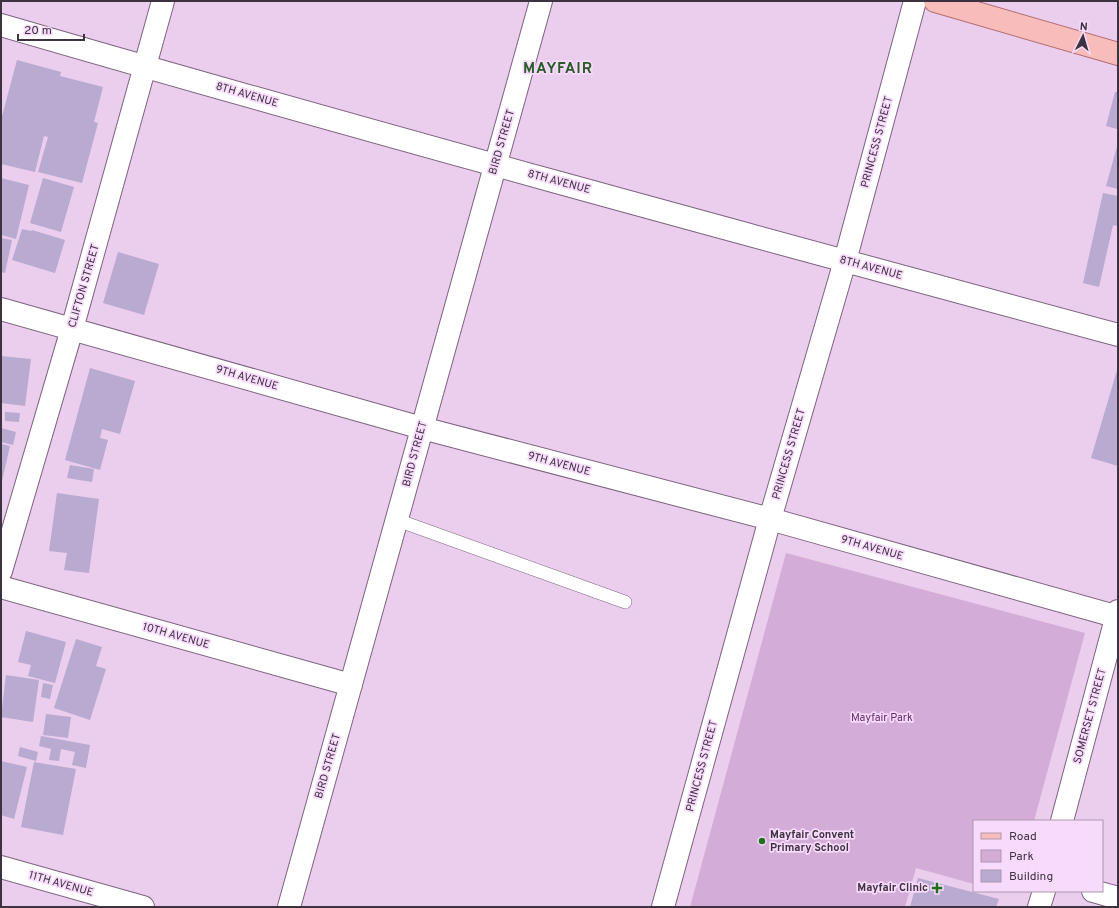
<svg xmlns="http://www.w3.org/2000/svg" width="1119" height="908" font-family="Overpass,sans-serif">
  <rect width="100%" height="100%" fill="#ebcdee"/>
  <!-- green -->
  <path fill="#d3add7" d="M786,553l299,80 -51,188h-60v63l-58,-16 -11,39h-215z"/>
  <!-- building -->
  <path fill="#b8aad0" d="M17,60l44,12 -1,4 43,11 -9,35 4,1 -16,60 -44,-11 10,-35 -4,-1 -9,36 -34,-8v-44z
    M1115,92h3v33l-1,4 -11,-3z
    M1118,143v46l-12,-3z
    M1,178l28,7 -13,54 -15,-4z
    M43,178l31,9 -13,45 -31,-9z
    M1103,193l15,3v30l-5,-1 -14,62 -16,-4z
    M22,229l9,2 1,-1 33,10 -10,33 -43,-13z
    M1,238l11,2 -7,33 -4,-1z
    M118,252l41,12 -15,51 -41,-12z
    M1,356l30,3 -6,47 -24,-3z
    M1118,367v99l-27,-8z
    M90,368l45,13 -15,53 -18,-5 -2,9 8,2 -8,30 -35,-10z
    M5,412l15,1 -1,9 -14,-1z
    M1,428l15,4 -3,13 -12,-3z
    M1,444l9,2 -8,35h-1z
    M70,465l24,4 -2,13 -25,-4z
    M57,493l42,6 -10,74 -25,-3 3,-17 -18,-2z
    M26,631l40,11 -11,41 -27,-7 3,-11 -13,-3z
    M76,639l26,8 -6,19 10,3 -16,51 -36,-12z
    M6,675l33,5 -6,42 -32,-5z
    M43,683l10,2 -3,14 -9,-2z
    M46,714l25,3 -3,21 -25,-3z
    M41,736l49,9 -4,23 -14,-3 3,-13 -14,-3 -2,12 -10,-1 2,-11 -12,-3z
    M20,747l18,5 -2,9 -18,-5z
    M1,761l26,6 -13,52 -13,-4z
    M34,762l42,7 -13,66 -42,-8z
    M918,878l81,21 -3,8h-86z"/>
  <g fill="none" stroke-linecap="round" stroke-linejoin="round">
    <!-- lane casing -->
    <g stroke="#7e6381" stroke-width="14">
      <path id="lane" d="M397,520l228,82"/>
    </g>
    <!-- street casing -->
    <g stroke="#7e6381" stroke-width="24">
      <path id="street" d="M1,25c371,108 744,209 1117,310
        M1,309l421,119 348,91 348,98
        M1,571l71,-242 91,-328
        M1,587l350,98
        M1062,821l56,-210
        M1,867l142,40
        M1093,891l25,7
        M289,907l252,-906
        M663,907l107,-388 75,-258 70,-260
        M1039,907l5,-16"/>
    </g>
    <!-- primary casing -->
    <g stroke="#b46e71" stroke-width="24">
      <path id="primary" d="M935,1l183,53"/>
    </g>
    <!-- lane -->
    <use href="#lane" stroke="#fff" stroke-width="13"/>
    <!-- street -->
    <use href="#street" stroke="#fff" stroke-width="22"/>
    <!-- primary -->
    <use href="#primary" stroke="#f8bcba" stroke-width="22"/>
  </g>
  <!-- markers -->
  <g fill="#1e711b" stroke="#f8dafc" stroke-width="1.5">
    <circle cx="762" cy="841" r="4"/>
    <path d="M935 882h4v4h4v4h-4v4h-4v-4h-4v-4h4z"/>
  </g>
  <g text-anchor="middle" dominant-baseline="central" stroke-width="3.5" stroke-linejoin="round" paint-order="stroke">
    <!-- street labels -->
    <g font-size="11" fill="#3d323f" stroke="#f8dafc">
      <text transform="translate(247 95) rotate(16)">8TH AVENUE</text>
      <text transform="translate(502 142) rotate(-74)">BIRD STREET</text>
      <text transform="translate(877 142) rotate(-75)">PRINCESS STREET</text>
      <text transform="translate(559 182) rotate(15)">8TH AVENUE</text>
      <text transform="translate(871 268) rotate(15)">8TH AVENUE</text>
      <text transform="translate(84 286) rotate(-74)">CLIFTON STREET</text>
      <text transform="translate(247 378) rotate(16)">9TH AVENUE</text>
      <text transform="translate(415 454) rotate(-75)">BIRD STREET</text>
      <text transform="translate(789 454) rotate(-74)">PRINCESS STREET</text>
      <text transform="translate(559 464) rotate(15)">9TH AVENUE</text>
      <text transform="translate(872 548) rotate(16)">9TH AVENUE</text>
      <text transform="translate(176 636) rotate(16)">10TH AVENUE</text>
      <text transform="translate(1090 716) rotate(-75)">SOMERSET STREET</text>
      <text transform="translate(328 766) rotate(-74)">BIRD STREET</text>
      <text transform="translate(702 766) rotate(-75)">PRINCESS STREET</text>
      <text transform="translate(61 884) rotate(16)">11TH AVENUE</text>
    </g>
    <!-- park labels -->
    <g font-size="11" fill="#622f69" stroke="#f8dafc">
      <text x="882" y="718">Mayfair Park</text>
    </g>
    <!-- poi labels -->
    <g font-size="11" font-weight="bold" fill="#3d323f" stroke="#f8dafc" text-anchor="start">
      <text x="770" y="835">Mayfair Convent<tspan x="770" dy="13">Primary School</tspan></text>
      <text x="928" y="888" text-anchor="end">Mayfair Clinic</text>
    </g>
    <!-- district labels -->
    <g font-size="15" font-weight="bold" letter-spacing="1" fill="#295c26" stroke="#f8dafc">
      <text x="558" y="69">MAYFAIR</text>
    </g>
  </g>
  <!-- border -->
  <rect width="1119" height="908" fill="none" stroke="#3d323f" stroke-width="4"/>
  <!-- legend -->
  <rect x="973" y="820" width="130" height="72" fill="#f8dafc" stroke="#ad97b0"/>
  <rect x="981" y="833" width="20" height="6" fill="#f8bcba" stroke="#ad97b0"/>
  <text x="1009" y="840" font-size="12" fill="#3d323f">Road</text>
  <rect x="981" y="850" width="20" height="12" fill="#d3add7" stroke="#ad97b0"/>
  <text x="1009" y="860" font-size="12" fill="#3d323f">Park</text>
  <rect x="981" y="870" width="20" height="12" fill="#b8aad0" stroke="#ad97b0"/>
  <text x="1009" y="880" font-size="12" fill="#3d323f">Building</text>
  <!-- north arrow -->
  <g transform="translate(1083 36) rotate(5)" stroke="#f8dafc" stroke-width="3" paint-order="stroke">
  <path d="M0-3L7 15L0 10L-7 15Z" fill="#3d323f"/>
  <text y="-6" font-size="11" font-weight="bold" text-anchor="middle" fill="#3d323f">N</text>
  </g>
  <!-- scale -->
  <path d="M18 34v6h66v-6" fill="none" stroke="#3d323f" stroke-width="2"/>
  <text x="24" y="34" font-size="12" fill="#3d323f" stroke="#f8dafc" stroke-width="3" paint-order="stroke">20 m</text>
</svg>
